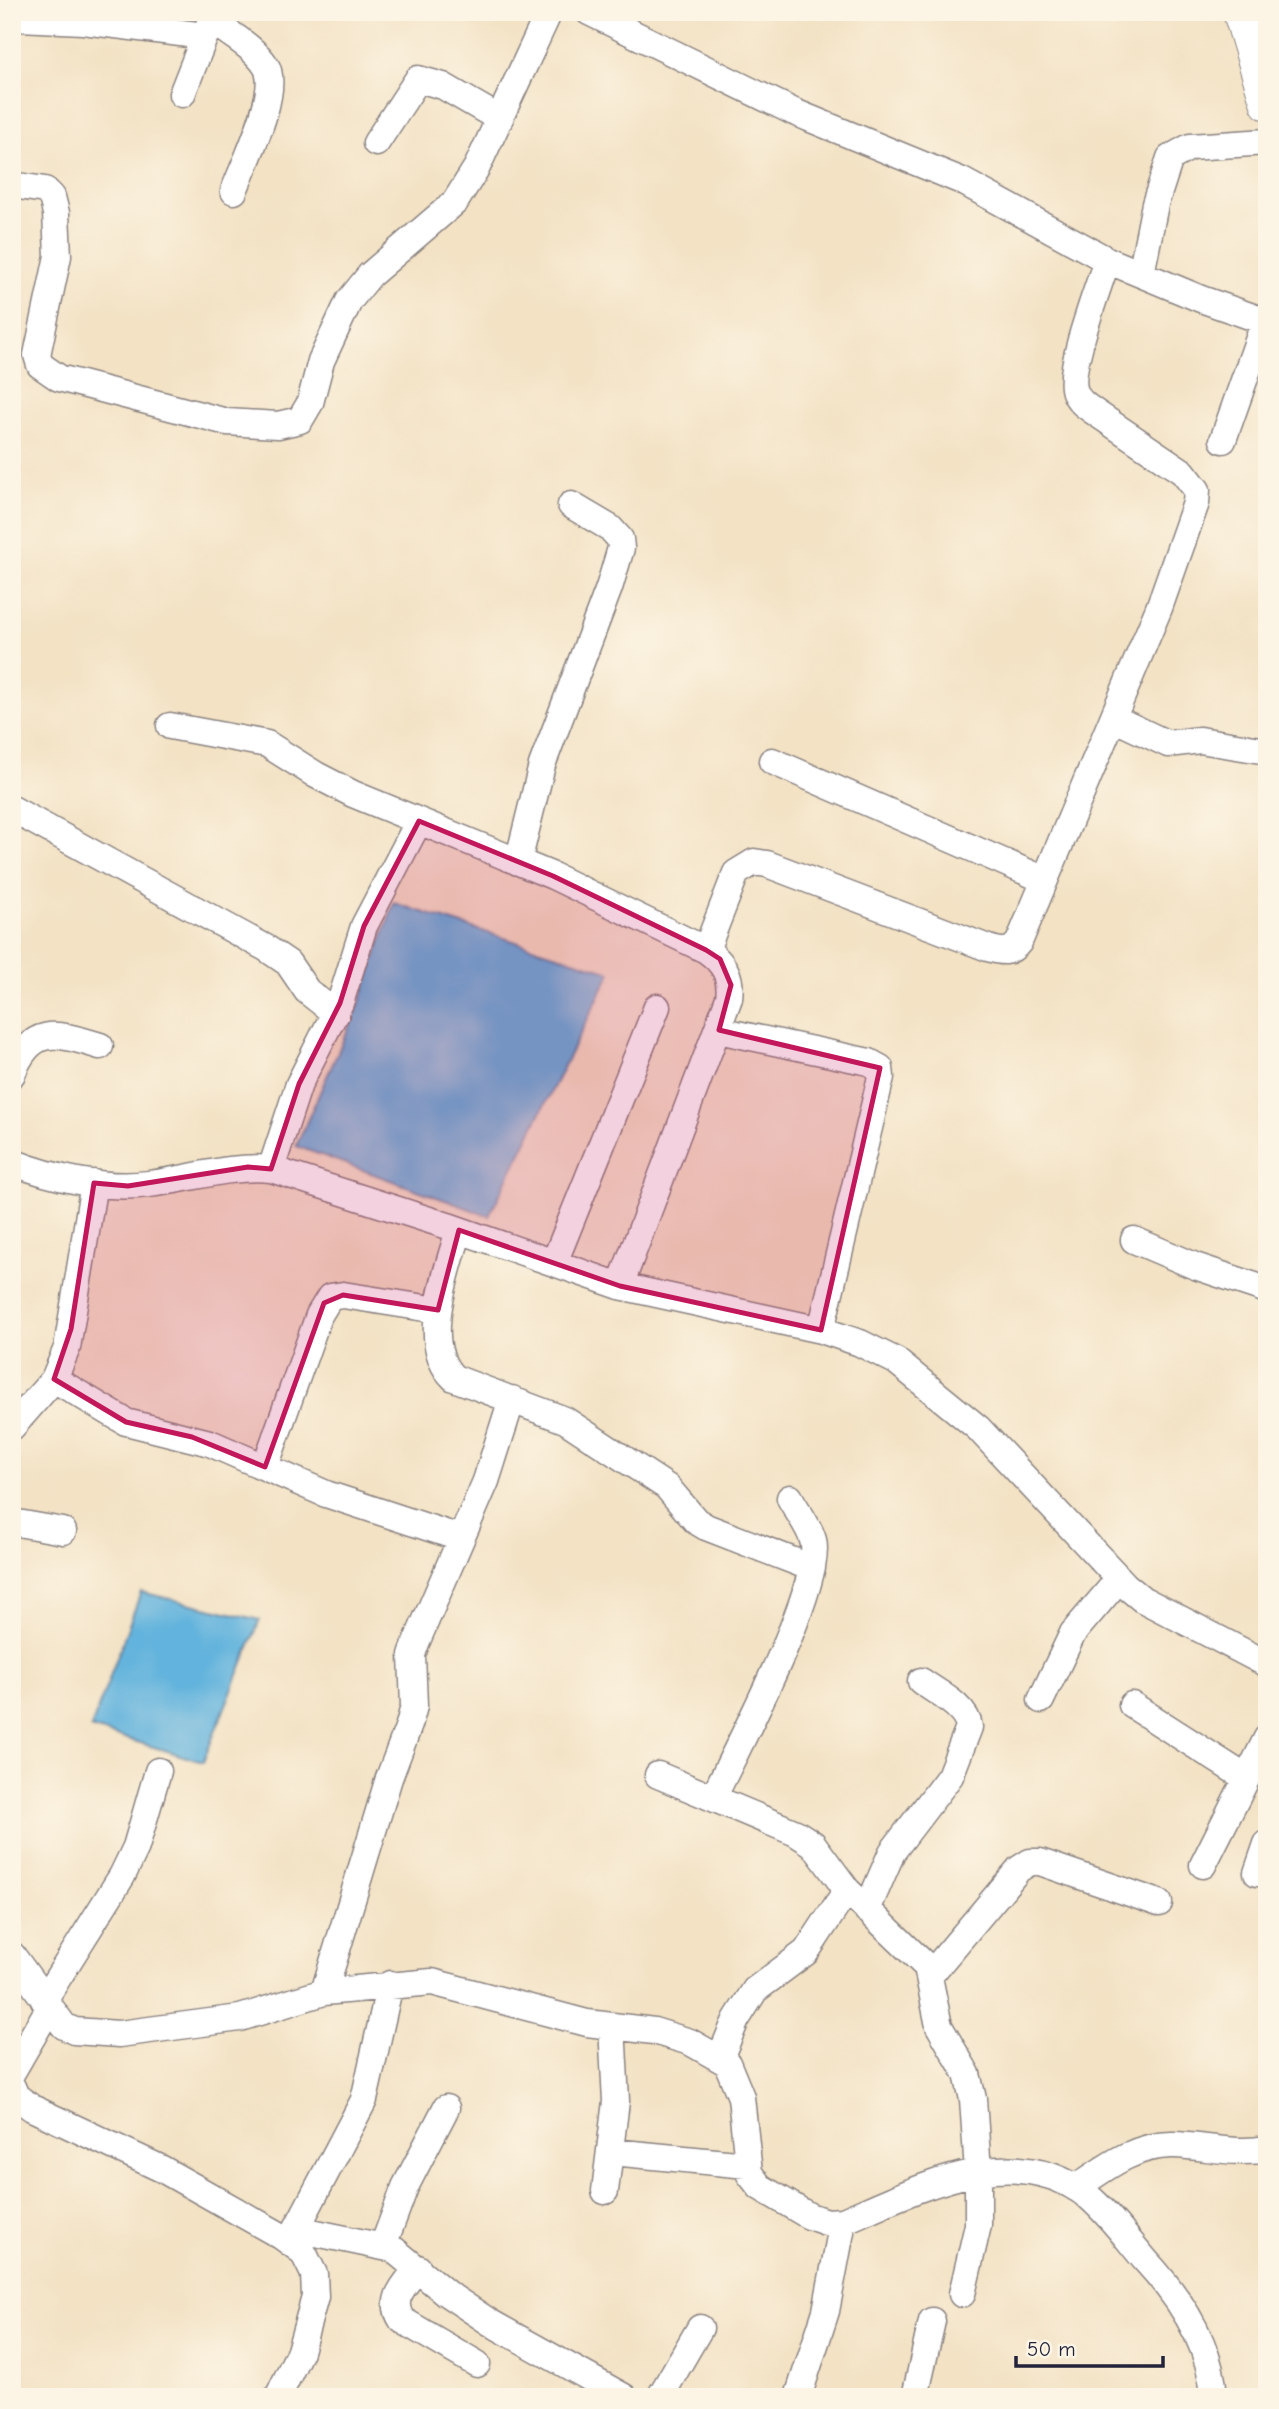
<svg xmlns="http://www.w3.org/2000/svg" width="1279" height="2409" font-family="'Comic Neue',sans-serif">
  <rect width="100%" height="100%" fill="#fcf5e5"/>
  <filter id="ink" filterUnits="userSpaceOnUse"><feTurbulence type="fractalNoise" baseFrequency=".0143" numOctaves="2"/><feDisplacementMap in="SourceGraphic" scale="14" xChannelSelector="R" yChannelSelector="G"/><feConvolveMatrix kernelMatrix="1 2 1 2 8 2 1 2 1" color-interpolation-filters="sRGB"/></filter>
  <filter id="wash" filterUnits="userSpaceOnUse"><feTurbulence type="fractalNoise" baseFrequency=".00686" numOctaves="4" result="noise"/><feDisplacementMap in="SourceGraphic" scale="28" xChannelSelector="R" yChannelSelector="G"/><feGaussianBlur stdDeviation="1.57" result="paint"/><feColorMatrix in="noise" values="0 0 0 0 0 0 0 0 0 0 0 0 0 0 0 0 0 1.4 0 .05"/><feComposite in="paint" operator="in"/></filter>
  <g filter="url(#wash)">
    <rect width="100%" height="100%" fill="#f3e2c4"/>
    <!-- water -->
    <path fill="#62b3dd" stroke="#426a8c" stroke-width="2" d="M394,903l217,69 -122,244 -193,-70 62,-139z
      M141,1592l119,28 -57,142 -112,-34z"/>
  </g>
  <g filter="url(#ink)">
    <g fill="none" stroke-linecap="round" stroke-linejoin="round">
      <!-- minor casing -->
      <g stroke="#8a8280" stroke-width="29">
        <path id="minor" d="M589,12l205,100 168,69 145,79 94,39 66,23
          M211,20c17,13 43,27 55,46 15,25 -22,98 -32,125
          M12,21l7,-3 64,3 122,15
          M182,94l29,-74
          M376,143l42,-64 25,7 57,33
          M12,185l33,5 7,7 4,16 2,43 -21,99 3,10 19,13 168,44 51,3 22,-5 10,-17 11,-42 28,-60 21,-26 85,-73 22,-35 72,-155
          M1141,274l14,-70 15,-46 20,-11 77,-5
          M1223,440l42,-119
          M1113,718l55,26 32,-4 67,11
          M170,726l97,18 49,31 37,19 200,82 153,74c18,13 26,26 23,48l-109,288
          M772,761l273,119
          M12,809l254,139 22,15 19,28 29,23
          M518,862l24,-97 67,-177 12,-40 -1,-9 -10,-11 -39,-23
          M706,950l30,-77 18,-11 13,2 221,84c14,4 22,6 31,-6l140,-334 37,-105 1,-13 -14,-18 -90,-61c-7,-5 -15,-10 -18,-19 -9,-22 24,-106 32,-132
          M718,1030l151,32 11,6 1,9 -60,253
          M12,1074c20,-50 44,-41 88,-28
          M12,1162c41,16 93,28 137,22 41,-5 81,-19 122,-15l177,57 172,60 201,44 39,13 36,18 82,67 147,157 17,14 125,65
          M271,1169l28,-85 41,-81 24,-77 55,-105
          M459,1230c-11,40 -41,115 -5,148l111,42 102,67 29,34 10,6 106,41
          M1134,1240l61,26 72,24
          M554,1263l103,-256
          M54,1379l72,43 84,21 116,51 134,44
          M12,1427l42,-48 13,-31 27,-165
          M265,1467l54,-152 11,-18 13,-2 95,15
          M12,1522l51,9
          M1041,1700l32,-67 46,-54
          M1132,1705l114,73
          M658,1775l138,58 17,11 34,46 80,77 12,59 28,48 6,25 5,73v53l-16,69
          M713,1798c22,-46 112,-215 100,-258 -4,-14 -16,-29 -23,-42
          M1203,1865l64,-127
          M1257,1873l10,-29
          M867,1910l25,-58 58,-76 19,-49c-2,-20 -33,-35 -48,-46
          M12,1955l52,71 10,5 45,3 121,-16 84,-26 108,-10 155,41 67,8 36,11 37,21 14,34 8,76 11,14 49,29 17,6 17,-1c75,-32 171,-84 246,-24 21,18 39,43 57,64 34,37 65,84 68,136
          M930,1975l89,-106 11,-7h10l119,41
          M324,1992l65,-214 20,-53 5,-19 -2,-51 4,-12 70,-162 26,-82
          M44,2000l78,-124 14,-29 22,-76
          M720,2058l16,-38 19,-30 51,-38 41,-62
          M12,2072l37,-64
          M12,2087l4,9 16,12 130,61 119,67 22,16 11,22 1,23 -15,54 -22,46
          M612,2152l135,13
          M1076,2188c30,-21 60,-44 98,-43 31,1 62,10 93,4
          M605,2191l11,-90 -4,-75
          M297,2229l96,20 53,44 45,30 133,74
          M290,2241l74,-141 26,-116
          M383,2246l22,-59 41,-79
          M418,2268c-13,17 -30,31 -16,52l75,44
          M660,2397l40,-69
          M798,2397l28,-86 17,-90
          M915,2397l17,-76"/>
      </g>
      <!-- major casing -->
      <g stroke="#8a8280" stroke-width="34">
        <path id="major" d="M1239,12l28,92"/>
      </g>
      <!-- minor -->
      <use href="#minor" stroke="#fff" stroke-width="26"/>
      <!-- major -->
      <use href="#major" stroke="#fff" stroke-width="32"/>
    </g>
  </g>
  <!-- marked area -->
  <path fill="#c2185b" fill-opacity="0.2" stroke="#c2185b" stroke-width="5" stroke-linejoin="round" d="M419,821l134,55 153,74 14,9 11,26 -12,45 161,38 -59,262 -201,-44 -161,-56 -21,80 -95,-15 -19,8 -59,164 -73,-30 -66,-15 -72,-43 17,-50 23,-146 34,3 120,-19 23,2 28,-85 41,-81 24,-77z"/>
  <!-- margin -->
  <rect width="1279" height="2409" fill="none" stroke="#fcf5e5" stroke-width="42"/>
  <!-- scale -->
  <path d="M1016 2356v10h147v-10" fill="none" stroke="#22223b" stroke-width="3.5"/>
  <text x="1027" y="2356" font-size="21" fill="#22223b" stroke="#fcf5e5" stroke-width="5" paint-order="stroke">50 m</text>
</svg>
